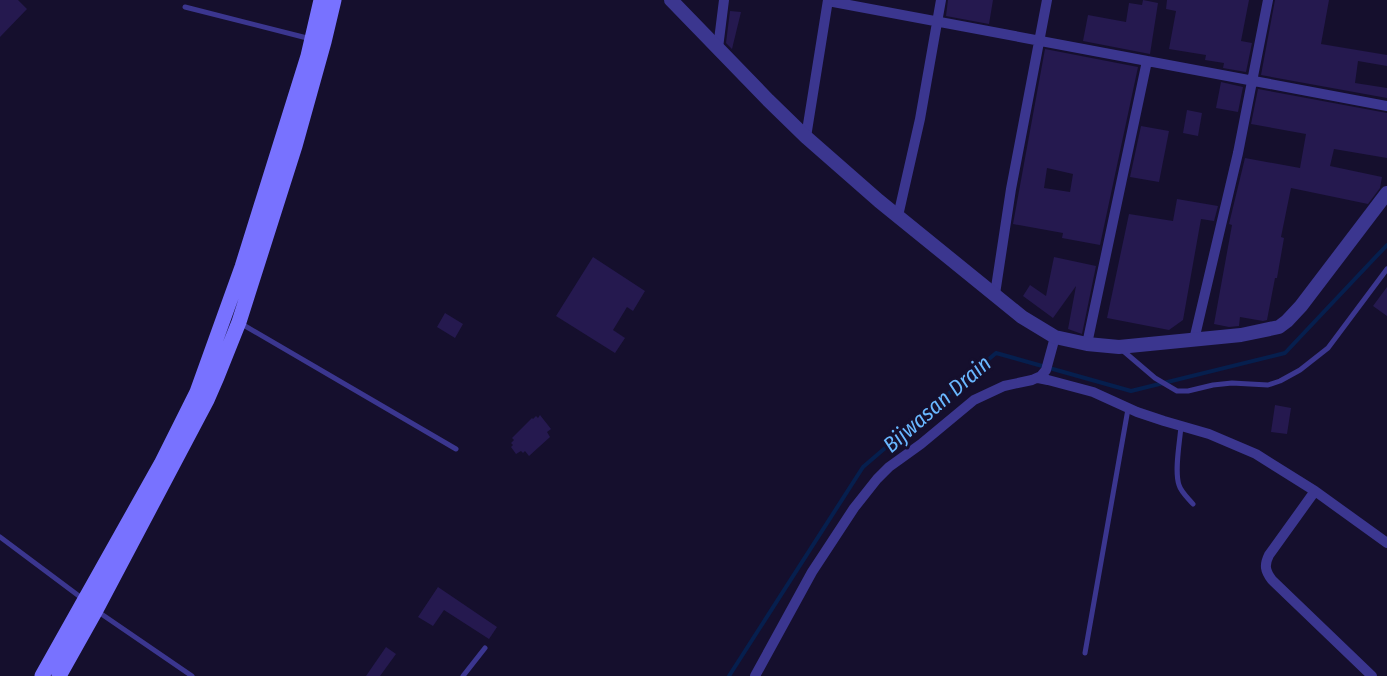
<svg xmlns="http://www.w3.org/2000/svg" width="1387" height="676" font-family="'Fira Sans Condensed',sans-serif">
  <rect width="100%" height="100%" fill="#150f2d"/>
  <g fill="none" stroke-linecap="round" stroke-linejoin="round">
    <!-- stream -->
    <path stroke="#061f4e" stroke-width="4" d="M729,676l134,-209 133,-114 135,38 154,-38 102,-108"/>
  </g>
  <!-- building -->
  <path fill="#25194f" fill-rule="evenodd" d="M0,0h18l9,9 -27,28z
    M948,0h45l-4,24 -43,-8z
    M1143,0l15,3 -8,51 -67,-13 5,-26 38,7 3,-19 13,2z
    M1167,0h82l-8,41 11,2 -6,29 -23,-4 1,-5 -19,-3 1,-5 -37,-6 7,-38 -10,-2z
    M1275,0h54l-8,44 66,11v11l-29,-5 -3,22 32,5v10l-126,-23z
    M730,11l11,1 -9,37 -6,-6z
    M1045,49l93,18 -38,178 -38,-7 1,-5 -50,-9zM1047,168l26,6 -3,18 -26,-4z
    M1221,82l22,5 -5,25 -22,-4z
    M1258,89l129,24v45l-53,-9 -4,17 52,11 -2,11 -12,16 -77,-16 -10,49 3,1 -7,40h-2l-8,42 -4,1 -23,-4 -1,9 -10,1 -15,-3 18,-99 -3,-1 16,-66 55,10 6,-34 -55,-10z
    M1187,110l15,3 -4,23 -15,-3z
    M1141,126l28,5 -10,51 -29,-5z
    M1177,199l41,7 -4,15 -13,-2 -18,101 -14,10 -62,-12 22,-104 44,7z
    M593,257l52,34 -12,20 -6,-4 -14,23 12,8 -10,15 -59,-37z
    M1054,257l42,9 -14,68 -14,-5 8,-43 -23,32 -30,-22 7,-11 16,11z
    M1387,287v29l-14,-10z
    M445,313l18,11 -8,14 -18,-11z
    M1275,405l16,3 -4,26 -16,-2z
    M540,415l11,14 -4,3 3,5 -21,19 -4,-5 -2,2 -2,-2 -5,3 -5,-7 2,-2 -2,-2 3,-3 -2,-2 20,-20 1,1 3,-3 2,2z
    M438,587l59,40 -8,12 -45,-29 -11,16 -15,-9z
    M386,647l10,7 -16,22h-14z"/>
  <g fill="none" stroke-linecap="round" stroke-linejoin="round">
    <!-- service -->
    <path stroke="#3b368f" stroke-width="5" d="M185,7l126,32
      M240,323l216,126
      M1121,349l34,29 22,13h11l25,-6 19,-2 36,2 12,-4 20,-11 28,-22 59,-79
      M1181,426c-1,15 -7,45 -2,59 2,7 9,13 14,19
      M0,537l83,62
      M97,611l95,65
      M1085,653l43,-244
      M463,676l22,-28"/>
    <!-- minor -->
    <path stroke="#3b368f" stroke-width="10" d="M828,1l559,105
      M718,48l6,-48
      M806,137l22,-137
      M898,216l22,-97 21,-119
      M995,294l16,-105 36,-189
      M1194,340l44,-187 30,-153
      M1087,344l60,-283
      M1038,378l10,2 45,12 44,20 27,9 45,13 47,20 59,37 72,52
      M1315,491l-46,64c-5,10 -4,16 3,25l100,96
      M755,676l57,-104 42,-64 23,-29 12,-12 32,-23 53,-44 30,-14 28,-6 9,-4 5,-6 9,-33"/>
    <!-- tertiary -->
    <path stroke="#3b368f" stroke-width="14" d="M671,0l97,100 38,37 73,64 143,116 33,20 32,7 32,3 122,-12 38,-8 8,-6 14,-15 86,-113"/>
    <!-- secondary -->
    <path stroke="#7872ff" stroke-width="15" d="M42,676l119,-212 36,-72 45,-125 66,-211 13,-56
      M59,676l37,-66 111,-210 10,-23 22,-55 56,-176 29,-104 10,-42"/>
  </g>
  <g text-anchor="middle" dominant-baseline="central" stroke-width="6" stroke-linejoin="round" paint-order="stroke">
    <!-- water labels -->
    <g font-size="22" font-style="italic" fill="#69b7ff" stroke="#150f2d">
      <text transform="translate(937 404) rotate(-41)">Bijwasan Drain</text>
    </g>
  </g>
</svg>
